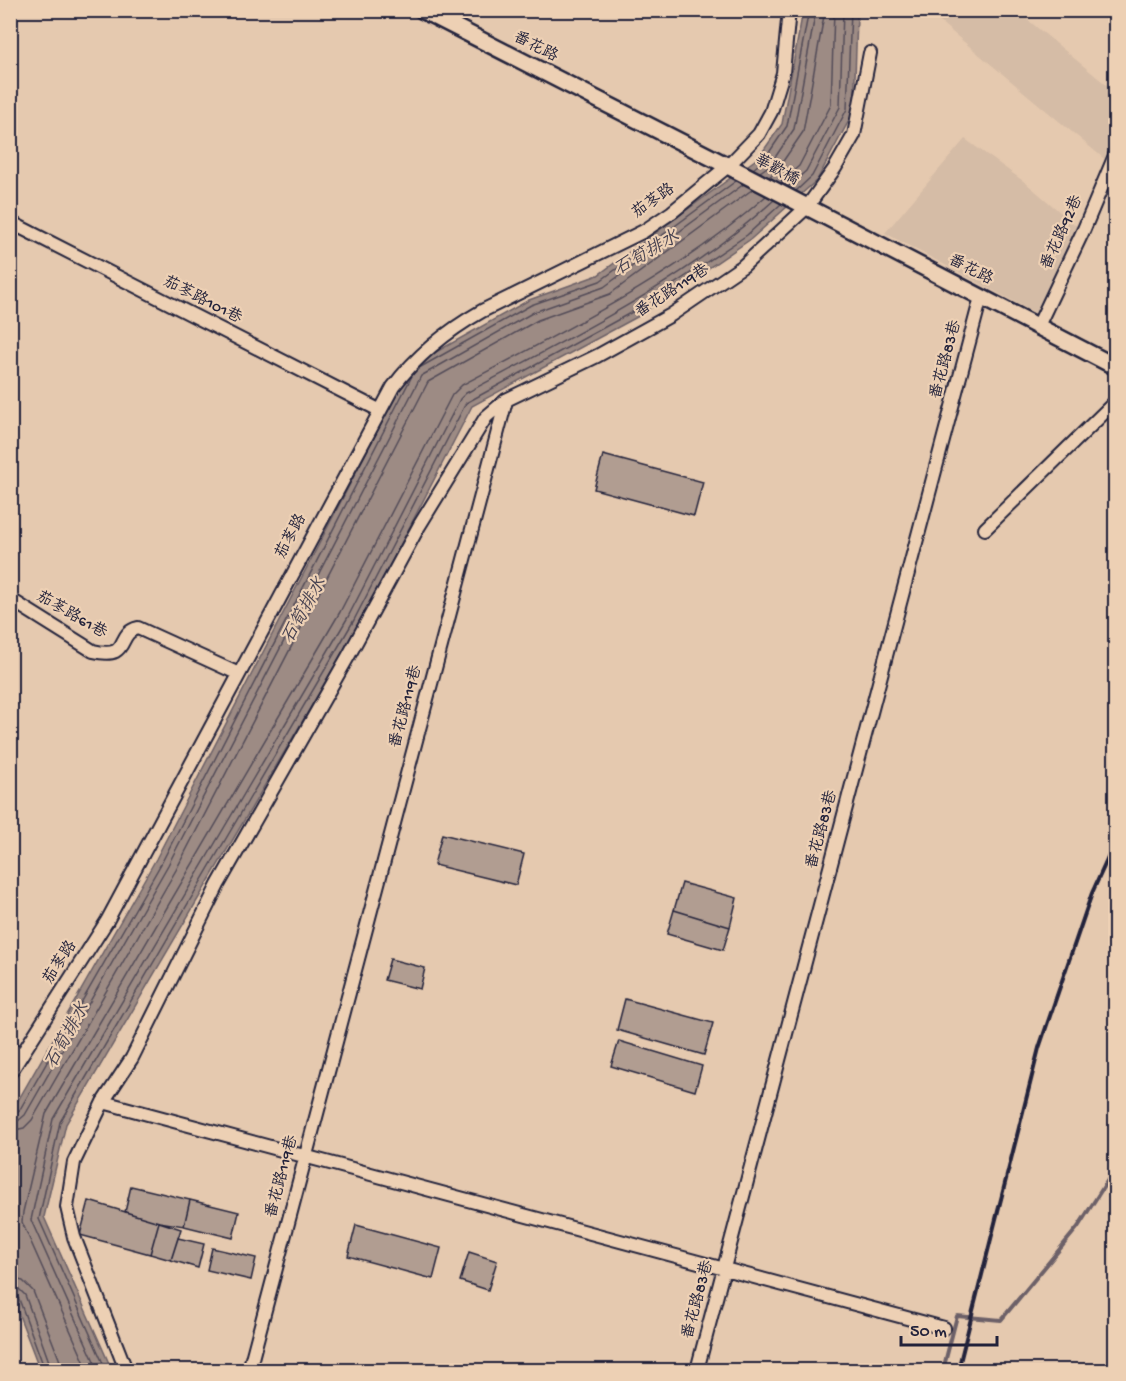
<svg xmlns="http://www.w3.org/2000/svg" width="1126" height="1381" font-family="'Gochi Hand','LXGW WenKai TC',sans-serif">
  <rect width="100%" height="100%" fill="#e5c9af"/>
  <filter id="ink" filterUnits="userSpaceOnUse"><feTurbulence type="fractalNoise" baseFrequency=".0167" numOctaves="2"/><feDisplacementMap in="SourceGraphic" scale="12" xChannelSelector="R" yChannelSelector="G"/><feConvolveMatrix kernelMatrix="1 2 1 2 8 2 1 2 1" color-interpolation-filters="sRGB"/></filter>
  <g filter="url(#ink)">
    <!-- built -->
    <path fill="#d5bca6" d="M927,11h90l98,81v47l-7,23z
      M965,139l61,44 55,47 -44,84 -152,-81z"/>
    <!-- water -->
    <path fill="#9d8b84" stroke="#6c6167" stroke-width="1.5" d="M803,11h53l1,5 -3,95 -37,69 -66,59 -114,78 -165,89 -112,217 -294,501 -22,93 68,153h-72l-29,-76v-181l145,-254 255,-493 118,-66 69,-25 161,-118 23,-33z"/>
    <g fill="none" stroke-linecap="round" stroke-linejoin="round">
      <!-- shore -->
      <path stroke="#534c58" stroke-width="1.5" d="M753,169l11,-9 23,-34 22,-116
        M760,172l10,-7 24,-36 22,-119
        M769,177l8,-7 26,-38 22,-122
        M780,183l19,-17 32,-61 3,-95
        M788,187l18,-16 34,-64 3,-97
        M796,191l16,-15 35,-67 4,-99
        M419,368l112,-63 69,-24 136,-100
        M10,1115l9,-4 143,-249 251,-488
        M10,1122l8,-1 7,-6 143,-250 253,-489 113,-64 70,-25 140,-103
        M10,1131l14,-3 8,-8 144,-250 252,-488 110,-62 72,-26 143,-105
        M10,1278l13,3 10,10 27,70 1,9
        M10,1287l9,2 6,6 27,75
        M10,1295l5,1 4,3 26,71
        M88,1370l-66,-148 1,-10 23,-98 294,-502 112,-217 10,-10c105,-56 215,-109 304,-189
        M98,1370l-67,-150 22,-101 295,-502 112,-218 6,-6c107,-57 218,-111 308,-193
        M106,1370l-67,-151 21,-97 294,-502 112,-217 168,-92 113,-76 34,-31"/>
      <!-- stream -->
      <path stroke="#6c6167" stroke-width="4" d="M943,1370l14,-54 44,4 77,-93 38,-60"/>
    </g>
    <!-- building -->
    <path fill="#b19d91" stroke="#22223b" stroke-width="1.5" d="M603,455l100,27 -9,34 -100,-27z
      M442,834l82,20 -8,31 -82,-20z
      M682,883l55,15 -7,29 -56,-17z
      M674,910l56,17 -7,23 -56,-16z
      M390,959l35,9 -5,21 -36,-9z
      M625,999l88,24 -9,32 -87,-25z
      M619,1041l83,25 -7,25 -84,-25z
      M131,1186l59,14 -6,26 -25,-4 -34,-10z
      M190,1200l49,12 -6,26 -49,-12z
      M89,1201l70,21 -9,32 -70,-19z
      M159,1222l22,7 -10,31 -21,-6z
      M356,1225l85,23 -8,31 -85,-23z
      M178,1238l26,6 -6,24 -27,-8z
      M212,1248l44,10 -5,22 -44,-10z
      M469,1252l28,9 -9,29 -28,-9z"/>
    <g fill="none" stroke-linecap="round" stroke-linejoin="round">
      <!-- minor casing -->
      <g stroke="#22223b" stroke-width="16">
        <path id="minor" d="M10,222l369,188
          M1038,326l46,-97 32,-76
          M985,529l131,-128
          M10,599l83,52c39,9 22,-18 45,-23l101,46
          M10,1048l11,7
          M10,1073l97,-152 286,-534c24,-32 54,-56 89,-76l162,-80 28,-19 56,-46 31,-32 12,-22 12,-39 6,-63
          M103,1102l841,226
          M126,1370l-52,-133 -7,-30 7,-45 29,-60 29,-44 86,-173 131,-230 70,-129 67,-109 20,-17 91,-44 74,-41 72,-49 64,-59 28,-39 19,-33 16,-82
          M249,1370l257,-969
          M697,1370l284,-1073"/>
      </g>
      <!-- major casing -->
      <g stroke="#22223b" stroke-width="20">
        <path id="major" d="M422,10l306,156 388,201"/>
      </g>
      <!-- minor -->
      <use href="#minor" stroke="#edd0b4" stroke-width="12"/>
      <!-- major -->
      <use href="#major" stroke="#edd0b4" stroke-width="15"/>
      <!-- rail -->
      <path stroke="#22223b" stroke-width="4" d="M958,1370l81,-322 53,-155 24,-53"/>
    </g>
  </g>
  <g text-anchor="middle" dominant-baseline="central" stroke-width="4.5" stroke-linejoin="round" paint-order="stroke">
    <!-- street labels -->
    <g font-size="16" fill="#22223b" stroke="#edd0b4">
      <text transform="translate(535 48) rotate(27)">番花路</text>
      <text transform="translate(776 171) rotate(28)">華歡橋</text>
      <text transform="translate(654 202) rotate(-35)">茄苳路</text>
      <text transform="translate(1063 233) rotate(-66)">番花路92巷</text>
      <text transform="translate(970 271) rotate(27)">番花路</text>
      <text transform="translate(673 292) rotate(-33)">番花路119巷</text>
      <text transform="translate(202 301) rotate(27)">茄苳路101巷</text>
      <text transform="translate(947 360) rotate(-75)">番花路83巷</text>
      <text transform="translate(292 537) rotate(-62)">茄苳路</text>
      <text transform="translate(71 616) rotate(30)">茄苳路61巷</text>
      <text transform="translate(407 707) rotate(-75)">番花路119巷</text>
      <text transform="translate(823 830) rotate(-75)">番花路83巷</text>
      <text transform="translate(61 963) rotate(-57)">茄苳路</text>
      <text transform="translate(283 1177) rotate(-75)">番花路119巷</text>
      <text transform="translate(699 1300) rotate(-75)">番花路83巷</text>
    </g>
    <!-- water labels -->
    <g font-size="18" font-style="italic" fill="#474251" stroke="#edd0b4">
      <text transform="translate(647 254) rotate(-30)">石筍排水</text>
      <text transform="translate(305 611) rotate(-61)">石筍排水</text>
      <text transform="translate(68 1036) rotate(-61)">石筍排水</text>
    </g>
  </g>
  <!-- margin -->
  <rect width="1126" height="1381" fill="none" stroke="#edd0b4" stroke-width="36"/>
  <rect x="18" y="18" width="1090" height="1345" fill="none" stroke="#22223b" stroke-width="2" filter="url(#ink)"/>
  <!-- scale -->
  <path d="M901 1336v9h96v-9" fill="none" stroke="#22223b" stroke-width="3"/>
  <text x="910" y="1336" font-size="18" fill="#22223b" stroke="#edd0b4" stroke-width="4.5" paint-order="stroke">50 m</text>
</svg>
